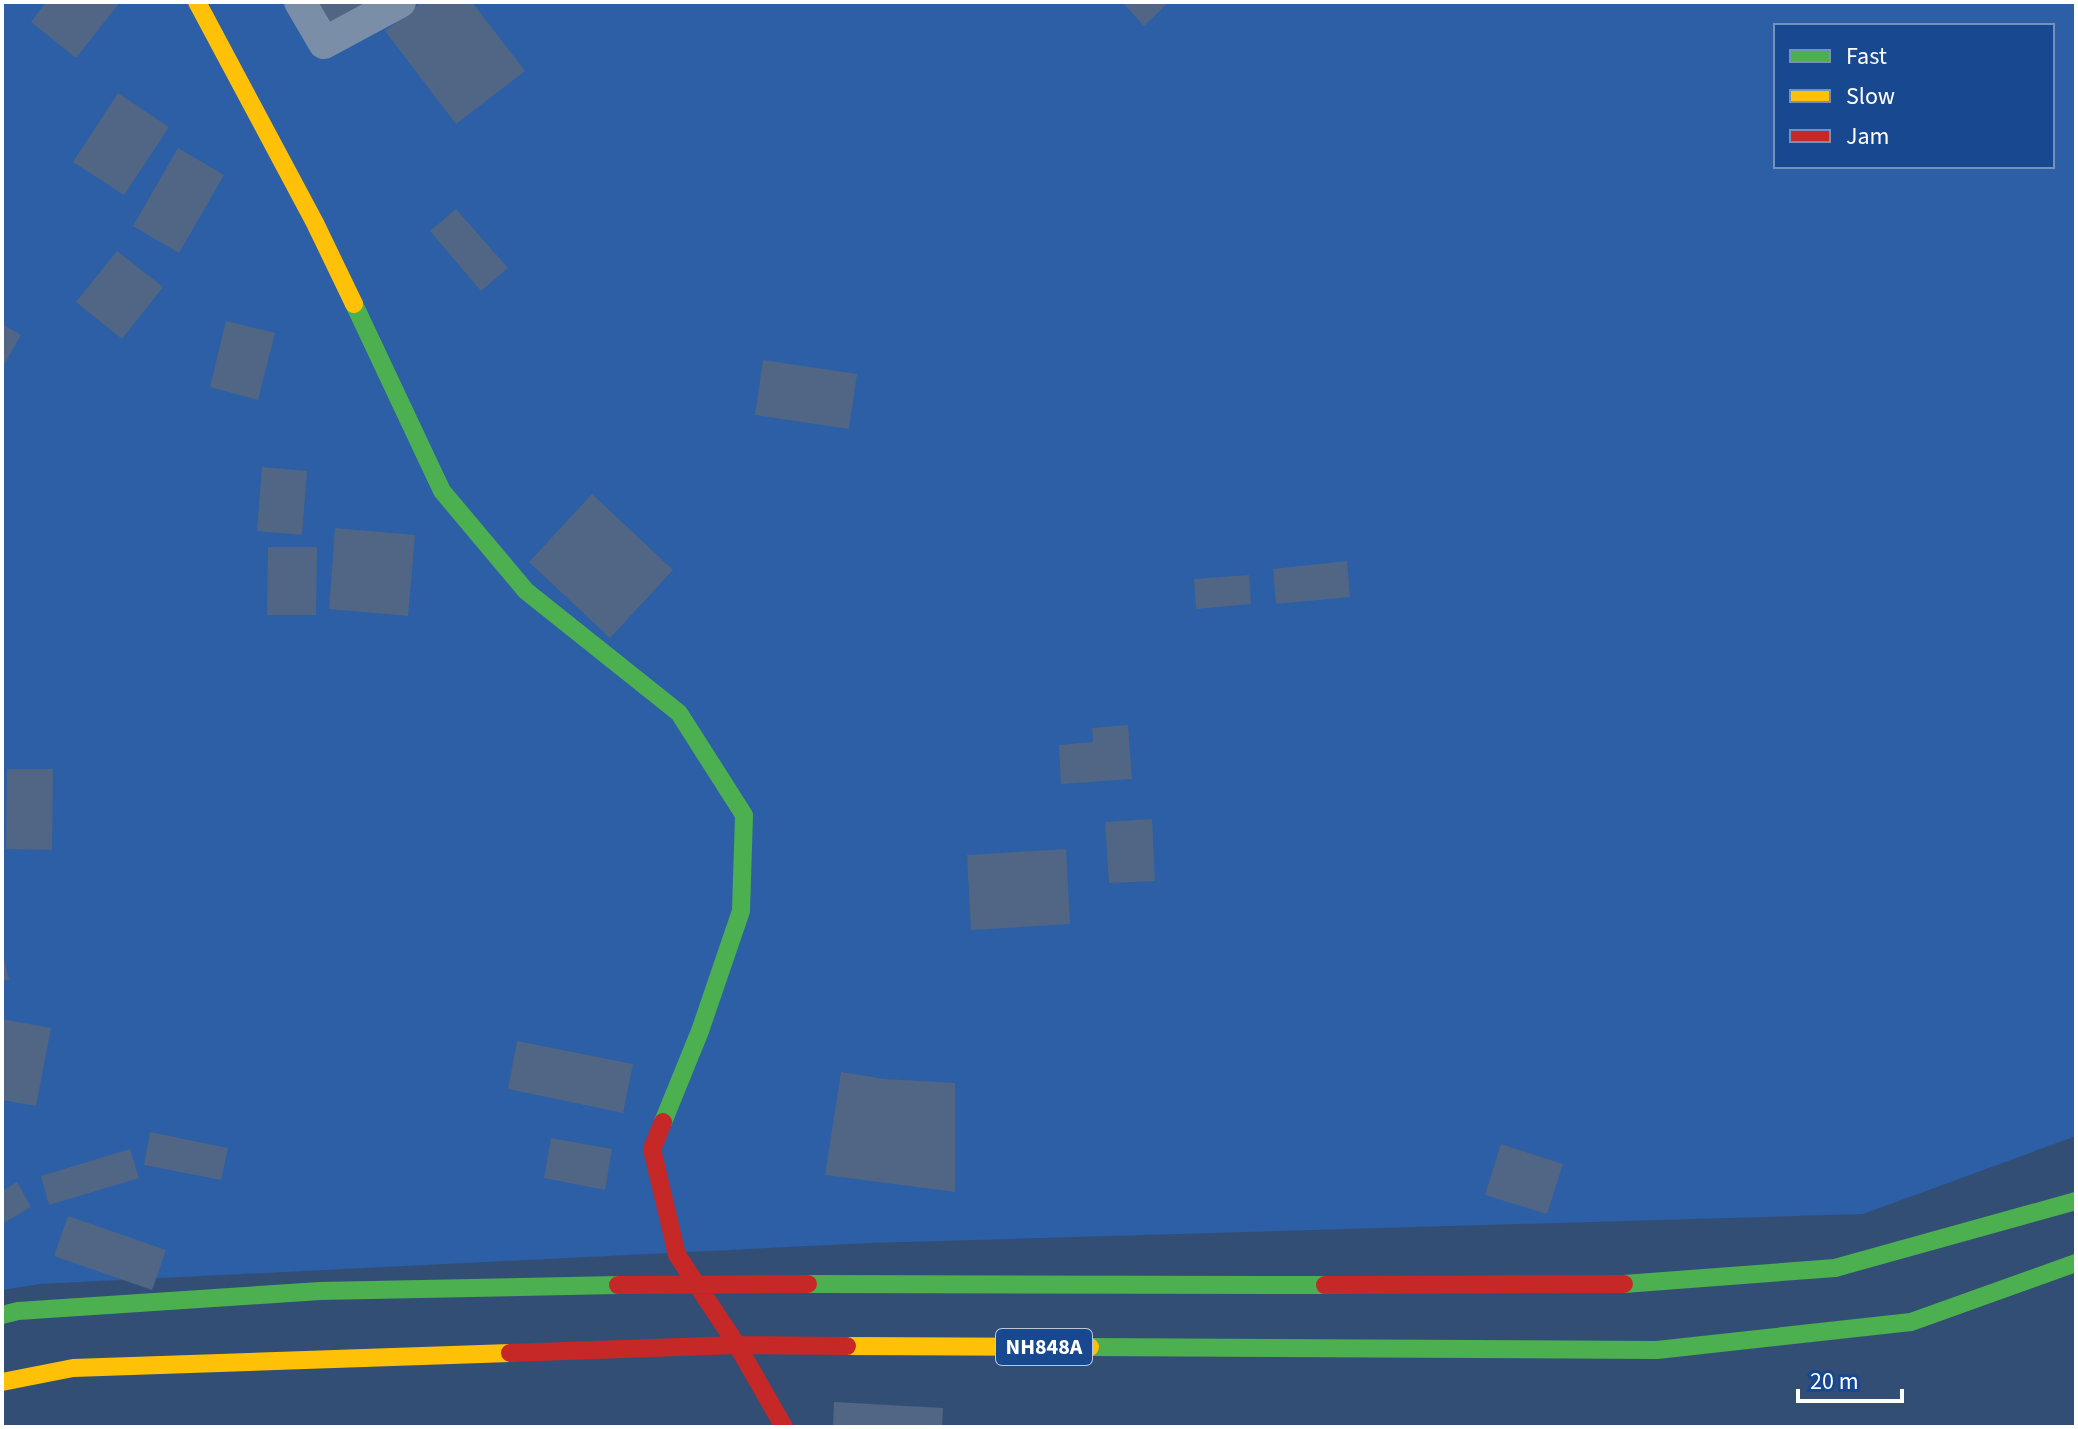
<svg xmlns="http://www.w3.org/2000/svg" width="2078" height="1429" font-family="'Source Sans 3',sans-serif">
  <rect width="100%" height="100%" fill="#334e75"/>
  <!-- green -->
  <path fill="#2c5fa6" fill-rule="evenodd" d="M2,2h2074v1134l-213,78 -993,29 -830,41 -38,6zM1776,26h276v140h-276z"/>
  <!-- building -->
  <path fill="#506684" d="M46,2h74l-44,56 -45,-36z
    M303,2h71l-55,31z
    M422,2h50l53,69 -69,53 -71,-93z
    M1122,2h47l-25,24z
    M118,93l51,34 -45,68 -51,-33z
    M178,148l46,27 -45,78 -46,-27z
    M456,209l52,59 -27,23 -51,-60z
    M117,251l46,36 -41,52 -46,-37z
    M226,321l49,12 -17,67 -48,-13z
    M2,324l19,11 -19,33z
    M763,360l94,14 -8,55 -94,-14z
    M262,467l45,4 -5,64 -45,-4z
    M592,494l81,76 -63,68 -81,-76z
    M335,528l80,7 -7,81 -79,-7z
    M268,547h49l-1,68h-49z
    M1347,561l3,36 -74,7 -3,-35z
    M1249,575l2,29 -55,5 -2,-30z
    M1128,725l4,54 -71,5 -2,-39 34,-3 -1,-14z
    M7,769h46l-1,81 -46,-1z
    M1152,819l3,62 -46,2 -4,-61z
    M1066,849l4,75 -99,6 -4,-75z
    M2,950l7,30 -7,1z
    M2,1019l49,9 -15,78 -34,-6z
    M517,1041l116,23 -10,49 -115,-24z
    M841,1072l45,7 69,4v109l-130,-17z
    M150,1132l78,16 -7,32 -77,-15z
    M551,1138l61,11 -7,41 -61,-12z
    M1501,1144l62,20 -16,50 -62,-19z
    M130,1149l9,29 -90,27 -8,-29z
    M17,1182l14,25 -29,17v-33z
    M68,1216l98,34 -14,40 -98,-34z
    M834,1402l109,6 -1,19h-109z"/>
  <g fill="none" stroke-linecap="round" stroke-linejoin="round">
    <!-- street -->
    <path stroke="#7b8ea8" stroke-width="32" d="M300,2l24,41 76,-41"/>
    <!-- fast -->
    <path stroke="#4caf50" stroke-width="18" d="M354,304l88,187 84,100 153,122 65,102 -3,96 -41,120 -37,91
      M808,1284l517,1
      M1624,1284l211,-16 241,-67
      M2,1315l16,-4 302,-20 298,-6
      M1090,1347l567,3 254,-28 165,-59"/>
    <!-- slow -->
    <path stroke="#ffc107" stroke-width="18" d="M197,2l118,221 39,81
      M847,1346l243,1
      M2,1382l71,-14 437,-15"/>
    <!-- jam -->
    <path stroke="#c62828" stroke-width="18" d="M663,1122l-11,27 25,106 60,90 47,82
      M618,1285l190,-1
      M1325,1285l299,-1
      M510,1353l227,-8 110,1"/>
  </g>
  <g text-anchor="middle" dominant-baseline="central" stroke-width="6" stroke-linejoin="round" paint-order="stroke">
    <!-- shield labels -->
    <rect fill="#184890" stroke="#bac8de" stroke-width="2" x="996" y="1329" width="96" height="36" rx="6"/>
    <g font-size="22" font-weight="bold" fill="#fff">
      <text x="1044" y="1347">NH848A</text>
    </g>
  </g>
  <!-- border -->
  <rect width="2078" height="1429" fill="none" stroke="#ffffff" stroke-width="8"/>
  <!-- legend -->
  <rect x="1774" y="24" width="280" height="144" fill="#184890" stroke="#7491bc" stroke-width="2"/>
  <rect x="1790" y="50" width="40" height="12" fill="#4caf50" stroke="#7491bc" stroke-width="2"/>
  <text x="1846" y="64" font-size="24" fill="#ffffff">Fast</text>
  <rect x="1790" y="90" width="40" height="12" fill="#ffc107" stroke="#7491bc" stroke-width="2"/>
  <text x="1846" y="104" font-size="24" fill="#ffffff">Slow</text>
  <rect x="1790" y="130" width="40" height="12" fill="#c62828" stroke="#7491bc" stroke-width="2"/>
  <text x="1846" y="144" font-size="24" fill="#ffffff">Jam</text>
  <!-- scale -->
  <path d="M1798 1389v12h104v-12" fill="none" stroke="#ffffff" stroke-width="4"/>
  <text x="1810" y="1389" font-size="24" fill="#ffffff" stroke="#184890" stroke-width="6" paint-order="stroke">20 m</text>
</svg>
